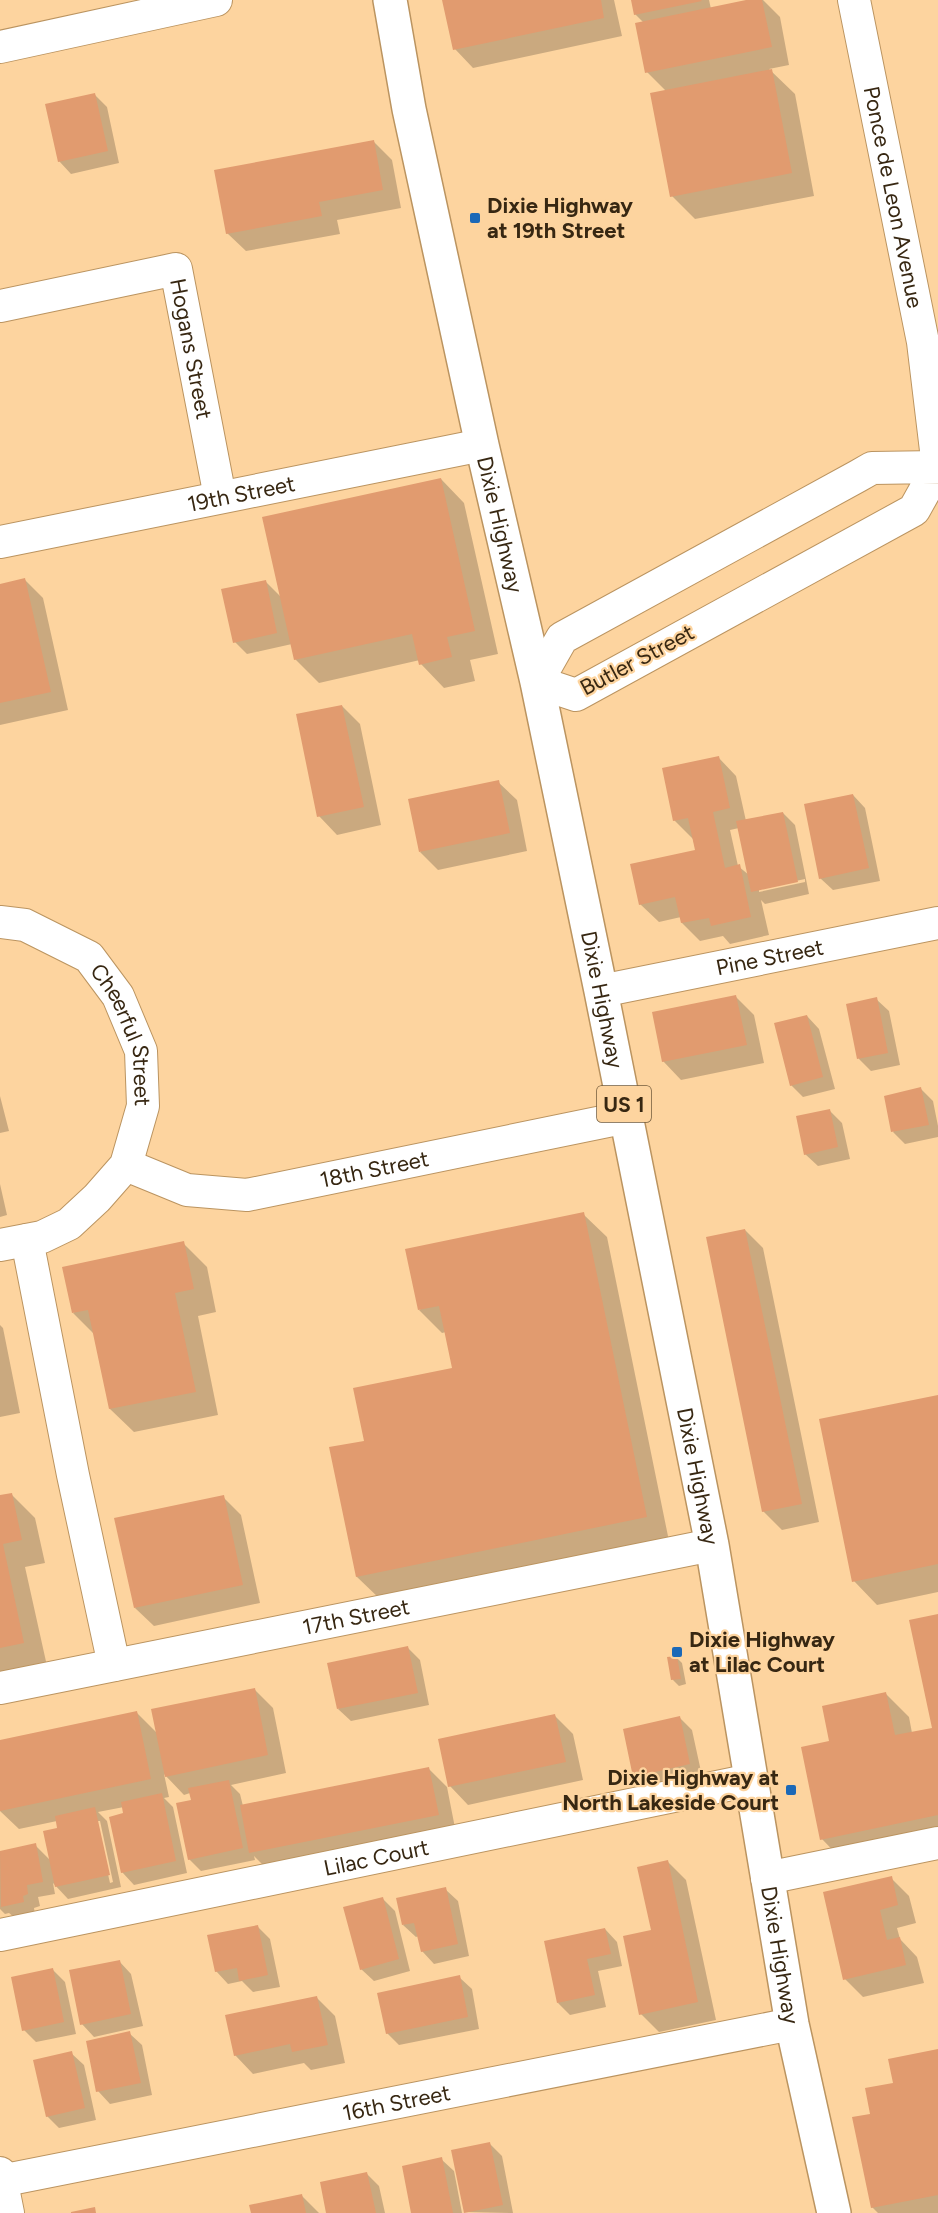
<svg xmlns="http://www.w3.org/2000/svg" width="938" height="2213" font-family="Figtree,sans-serif">
  <rect width="100%" height="100%" fill="#fdd49f"/>
  <!-- shadow -->
  <path fill="#0003" fill-rule="evenodd" d="M444,0h170l8,36 -149,32 -18,-19z
    M632,0h77l2,9 42,-9h10l17,17 9,48 -20,4 26,25 19,102 -119,23 -23,-23 -6,-105 -19,-19 -3,-49 -9,-9z
    M95,95l12,12 12,56 -48,11 -12,-13z
    M374,142l18,18 9,48 -64,12 3,14 -94,17 -19,-18z
    M441,479l23,24 34,151 -28,6 5,21 -31,7 -23,-24 -1,-4 -101,23 -24,-24 -3,-15 -45,10 -12,-12 30,-61 16,16z
    M25,580l18,18 25,112 -68,15v-140z
    M342,706l18,18 21,101 -44,10 -18,-19z
    M718,757l18,19 10,45 37,-8 12,12 14,69 -44,10 -4,-4 8,35 -39,9 -7,-8 -23,5 -18,-18 -1,-6 -22,5 -19,-18 56,-53 -3,-12 -19,-19zM739,828l10,47 -11,-9 -8,-36zM805,879v3l-46,10v-3z
    M498,782l19,18 10,51 -89,19 -18,-18z
    M853,795l12,13 15,73 -47,9 -13,-12z
    M736,997l18,18 10,48 -83,17 -18,-19z
    M876,999l13,12 11,54 -29,6 -12,-12 -12,-54z
    M807,1016l12,13 16,60 -32,8 -12,-12z
    M921,1089l12,12 5,25v11l-33,7 -12,-12z
    M0,1096l9,35 -9,2z
    M830,1111l12,12 8,36 -32,7 -13,-12z
    M0,1184l7,31 -7,2z
    M583,1214l24,23 62,304 -288,59 -24,-23 8,-135 89,-73 -8,-37 -4,1 -23,-23z
    M745,1230l18,18 56,274 -37,8 -19,-19z
    M183,1243l24,24 9,45 -18,4 20,99 -84,17 -24,-23 -16,-75 -21,-21z
    M0,1325l3,3 17,85 -20,4z
    M938,1396v196l-61,13 -23,-24z
    M11,1494l24,24 10,45 -20,4 22,99 -47,10v-179z
    M223,1497l18,18 19,88 -106,23 -19,-18z
    M938,1615v228l-93,20 -23,-24 9,-97 54,-49 24,24 3,16 21,-4z
    M408,1648l12,12 9,45 -78,16 -13,-12z
    M676,1657l6,6 4,21 -7,2 -6,-6z
    M254,1689l19,19 13,65 -55,12 9,9 3,12 185,-38 19,19 9,46 -187,38 -15,-15 1,4 -54,11 -12,-12 3,-57 -2,-9 -6,2 -20,-21 5,23 -5,1 9,9 14,66 -53,12 -12,-13 3,-57 -1,-8 -26,5 9,9 14,66 -53,12 -15,-16 2,11 -17,3 2,9 -6,2 1,6 -20,4 -6,-5 -4,1 -5,-5v-57l35,-7 15,15 9,-31 -2,-8 -38,8 -19,-18v-69l136,-30 21,21zM96,1821h4l13,61 -3,1z
    M555,1716l18,18 10,46 -115,25 -18,-19z
    M680,1718l12,12 10,46 -55,12 -13,-12z
    M668,1862l18,18 30,140 -57,12 -18,-18 12,-83z
    M891,1878l18,18 7,27 -19,5 3,11 17,18 7,26 -61,14 -18,-18z
    M445,1889l13,12 11,55 -35,8 -12,-13 -3,-15 -3,1 -13,-12z
    M382,1898l13,13 15,60 -36,10 -13,-12z
    M258,1927l12,12 10,48 -27,5 -11,-11 -14,3 -12,-13z
    M605,1929l12,13 5,24 -24,5 8,36 -36,8 -12,-12z
    M119,1961l12,13 12,52 -49,11 -12,-13z
    M53,1970l12,12 11,52 -40,8 -12,-12z
    M459,1977l13,12 7,40 -80,16 -12,-12z
    M317,1998l18,18 10,47 -34,7 -7,-7 -51,11 -18,-19z
    M129,2033l13,12 10,50 -42,9 -12,-13z
    M938,2051v162h-60l-6,-6v-92l23,-31z
    M71,2053l13,12 12,55 -37,8 -12,-12z
    M489,2143l13,13 11,57 -48,-1z
    M441,2159l13,12 8,42h-49z
    M367,2174l12,12 6,27h-58z
    M301,2195l18,18h-67z"/>
  <!-- building -->
  <path fill="#e19b6f" d="M442,0h159l3,18 -151,32z
    M631,0h70l1,1 -68,14z
    M746,0h16l10,47 -127,26 -10,-50z
    M772,69l20,104 -122,24 -20,-104z
    M95,93l13,58 -50,11 -13,-58z
    M374,140l9,50 -64,12 3,14 -96,18 -12,-64z
    M441,478l34,153 -28,6 5,20 -33,8 -7,-31 -118,26 -32,-143z
    M25,578l26,114 -51,11v-119z
    M266,580l11,53 -44,10 -12,-54z
    M342,705l22,102 -47,10 -21,-103z
    M719,756l11,52 -17,4 12,56 15,-4 11,53 -40,9 -2,-8 -28,5 -6,-26 -36,8 -9,-41 65,-14 -7,-32 -15,3 -11,-53z
    M499,780l11,53 -91,19 -11,-53z
    M853,794l16,74 -50,11 -15,-75z
    M783,812l15,70 -47,10 -15,-71z
    M736,995l11,50 -85,17 -10,-50z
    M877,997l11,56 -31,6 -11,-55z
    M807,1015l16,62 -33,9 -16,-63z
    M921,1087l8,38 -38,7 -7,-36z
    M830,1109l8,38 -34,8 -8,-39z
    M584,1212l63,305 -291,60 -27,-130 35,-6 -11,-53 99,-20 -13,-62 -21,4 -13,-61z
    M745,1229l57,275 -40,8 -56,-275z
    M184,1241l10,48 -19,4 21,99 -87,17 -21,-99 -16,3 -10,-46z
    M938,1395v169l-86,18 -33,-163z
    M12,1493l10,47 -19,4 21,99 -24,5v-153z
    M224,1495l19,90 -109,23 -20,-90z
    M938,1614v201l-118,25 -19,-93 28,-6 -7,-35 64,-14 9,43 37,-7 -23,-108z
    M408,1646l10,47 -81,16 -10,-46z
    M677,1656l4,23 -10,1 -4,-23z
    M255,1688l13,67 -103,22 -14,-68z
    M137,1711l14,68 -151,32v-71z
    M555,1714l11,48 -118,25 -10,-48z
    M680,1716l10,48 -57,13 -10,-48z
    M429,1767l10,48 -190,38 -9,-48z
    M229,1780l14,68 -55,12 -12,-57 15,-3 -3,-12z
    M162,1793l14,68 -55,12 -12,-56 14,-4 -2,-11z
    M95,1807l15,68 -55,12 -12,-56 14,-3 -2,-12z
    M36,1843l7,39 -16,3 1,9 -5,2 1,6 -23,5 -1,-56z
    M668,1860l30,142 -59,13 -16,-79 28,-6 -14,-63z
    M892,1876l6,29 -18,5 7,30 13,-3 6,28 -63,15 -20,-88z
    M446,1887l12,57 -37,8 -7,-29 -12,2 -6,-27z
    M383,1897l16,62 -39,11 -17,-63z
    M258,1925l10,50 -29,6 -2,-13 -22,4 -8,-37z
    M605,1928l6,26 -24,5 8,36 -38,8 -13,-62z
    M120,1960l11,54 -51,11 -11,-55z
    M53,1968l11,54 -42,9 -11,-54z
    M460,1975l8,42 -82,17 -9,-41z
    M317,1996l11,49 -36,7 -2,-8 -56,12 -9,-41z
    M130,2031l11,52 -45,9 -10,-51z
    M938,2049v146l-67,13 -19,-91 18,-3 -5,-26 28,-5 -5,-24z
    M72,2051l13,57 -39,9 -13,-57z
    M490,2142l13,63 -39,8 -13,-63z
    M442,2157l11,56h-42l-9,-47z
    M367,2172l9,41h-50l-6,-31z
    M302,2194l4,19h-55l-2,-8z
    M95,2207l1,6h-25v-1z"/>
  <g fill="none" stroke-linecap="round" stroke-linejoin="round">
    <!-- street casing -->
    <g stroke="#bb9460" stroke-width="34">
      <g id="street">
        <path id="s1" d="M854,0l69,342 15,125"/>
        <path d="M0,47l216,-47"/>
        <path id="s2" d="M0,306l176,-37 44,228"/>
        <path d="M938,467l-24,43 -338,185 -39,-13 25,-44 296,-162 14,-8z"/>
        <path id="s3" d="M0,542l482,-97"/>
        <path id="s4" d="M0,922l25,3 64,32 29,39 23,55 2,55 -17,59 -29,33 -28,26 -27,13 -42,8"/>
        <path id="s5" d="M601,991l337,-68"/>
        <path id="s6" d="M126,1165l61,25 60,5 380,-78"/>
        <path d="M27,1240l46,235 41,190"/>
        <path id="s7" d="M0,1688l712,-143"/>
        <path d="M767,1878l171,-35"/>
        <path id="s8" d="M0,1935l751,-155"/>
        <path d="M0,2173l8,40"/>
        <path id="s9" d="M0,2181l792,-157"/>
      </g>
    </g>
    <!-- primary casing -->
    <g stroke="#bb9460" stroke-width="36">
      <g id="primary">
        <path id="s10" d="M390,0l19,109 73,336 55,237 64,309 111,554 80,479 42,189"/>
      </g>
    </g>
    <!-- street -->
    <use href="#street" stroke="#fff" stroke-width="32"/>
    <!-- primary -->
    <use href="#primary" stroke="#fff" stroke-width="33"/>
  </g>
  <!-- markers -->
  <g fill="#1b68b7" stroke="#fdd49f" stroke-width="2">
    <rect x="469" y="212" width="12" height="12" rx="3"/>
    <rect x="671" y="1646" width="12" height="12" rx="3"/>
    <rect x="785" y="1784" width="12" height="12" rx="3"/>
  </g>
  <g text-anchor="middle" dominant-baseline="central" stroke-width="4.5" stroke-linejoin="round" paint-order="stroke">
    <!-- shield labels -->
    <rect fill="#fdd49f" stroke="#725b3c" stroke-width="1.5" x="597" y="1086" width="54" height="36" rx="4.5"/>
    <g font-size="21" font-weight="bold" fill="#372712">
      <text x="624" y="1104">US 1</text>
    </g>
    <!-- street labels -->
    <g font-size="22" fill="#372712" stroke="#fdd49f">
      <text stroke="none"><textPath href="#s1" startOffset="201">Ponce de Leon Avenue</textPath></text>
      <text stroke="none"><textPath href="#s2" startOffset="261">Hogans Street</textPath></text>
      <text stroke="none"><textPath href="#s3" startOffset="246">19th Street</textPath></text>
      <text stroke="none"><textPath href="#s10" startOffset="536">Dixie Highway</textPath></text>
      <text transform="translate(637 660) rotate(-28)">Butler Street</text>
      <text stroke="none"><textPath href="#s5" startOffset="172">Pine Street</textPath></text>
      <text stroke="none"><textPath href="#s10" startOffset="1022">Dixie Highway</textPath></text>
      <text stroke="none"><textPath href="#s4" startOffset="184">Cheerful Street</textPath></text>
      <text stroke="none"><textPath href="#s6" startOffset="256">18th Street</textPath></text>
      <text stroke="none"><textPath href="#s10" startOffset="1508">Dixie Highway</textPath></text>
      <text stroke="none"><textPath href="#s7" startOffset="363">17th Street</textPath></text>
      <text stroke="none"><textPath href="#s8" startOffset="384">Lilac Court</textPath></text>
      <text stroke="none"><textPath href="#s10" startOffset="1994">Dixie Highway</textPath></text>
      <text stroke="none"><textPath href="#s9" startOffset="404">16th Street</textPath></text>
    </g>
    <!-- poi labels -->
    <g font-size="22" font-weight="bold" fill="#372712" stroke="#fdd49f" text-anchor="start">
      <text x="487" y="205">Dixie Highway<tspan x="487" dy="25">at 19th Street</tspan></text>
      <text x="689" y="1639">Dixie Highway<tspan x="689" dy="25">at Lilac Court</tspan></text>
      <text x="779" y="1777" text-anchor="end">Dixie Highway at<tspan x="779" dy="25">North Lakeside Court</tspan></text>
    </g>
  </g>
</svg>
